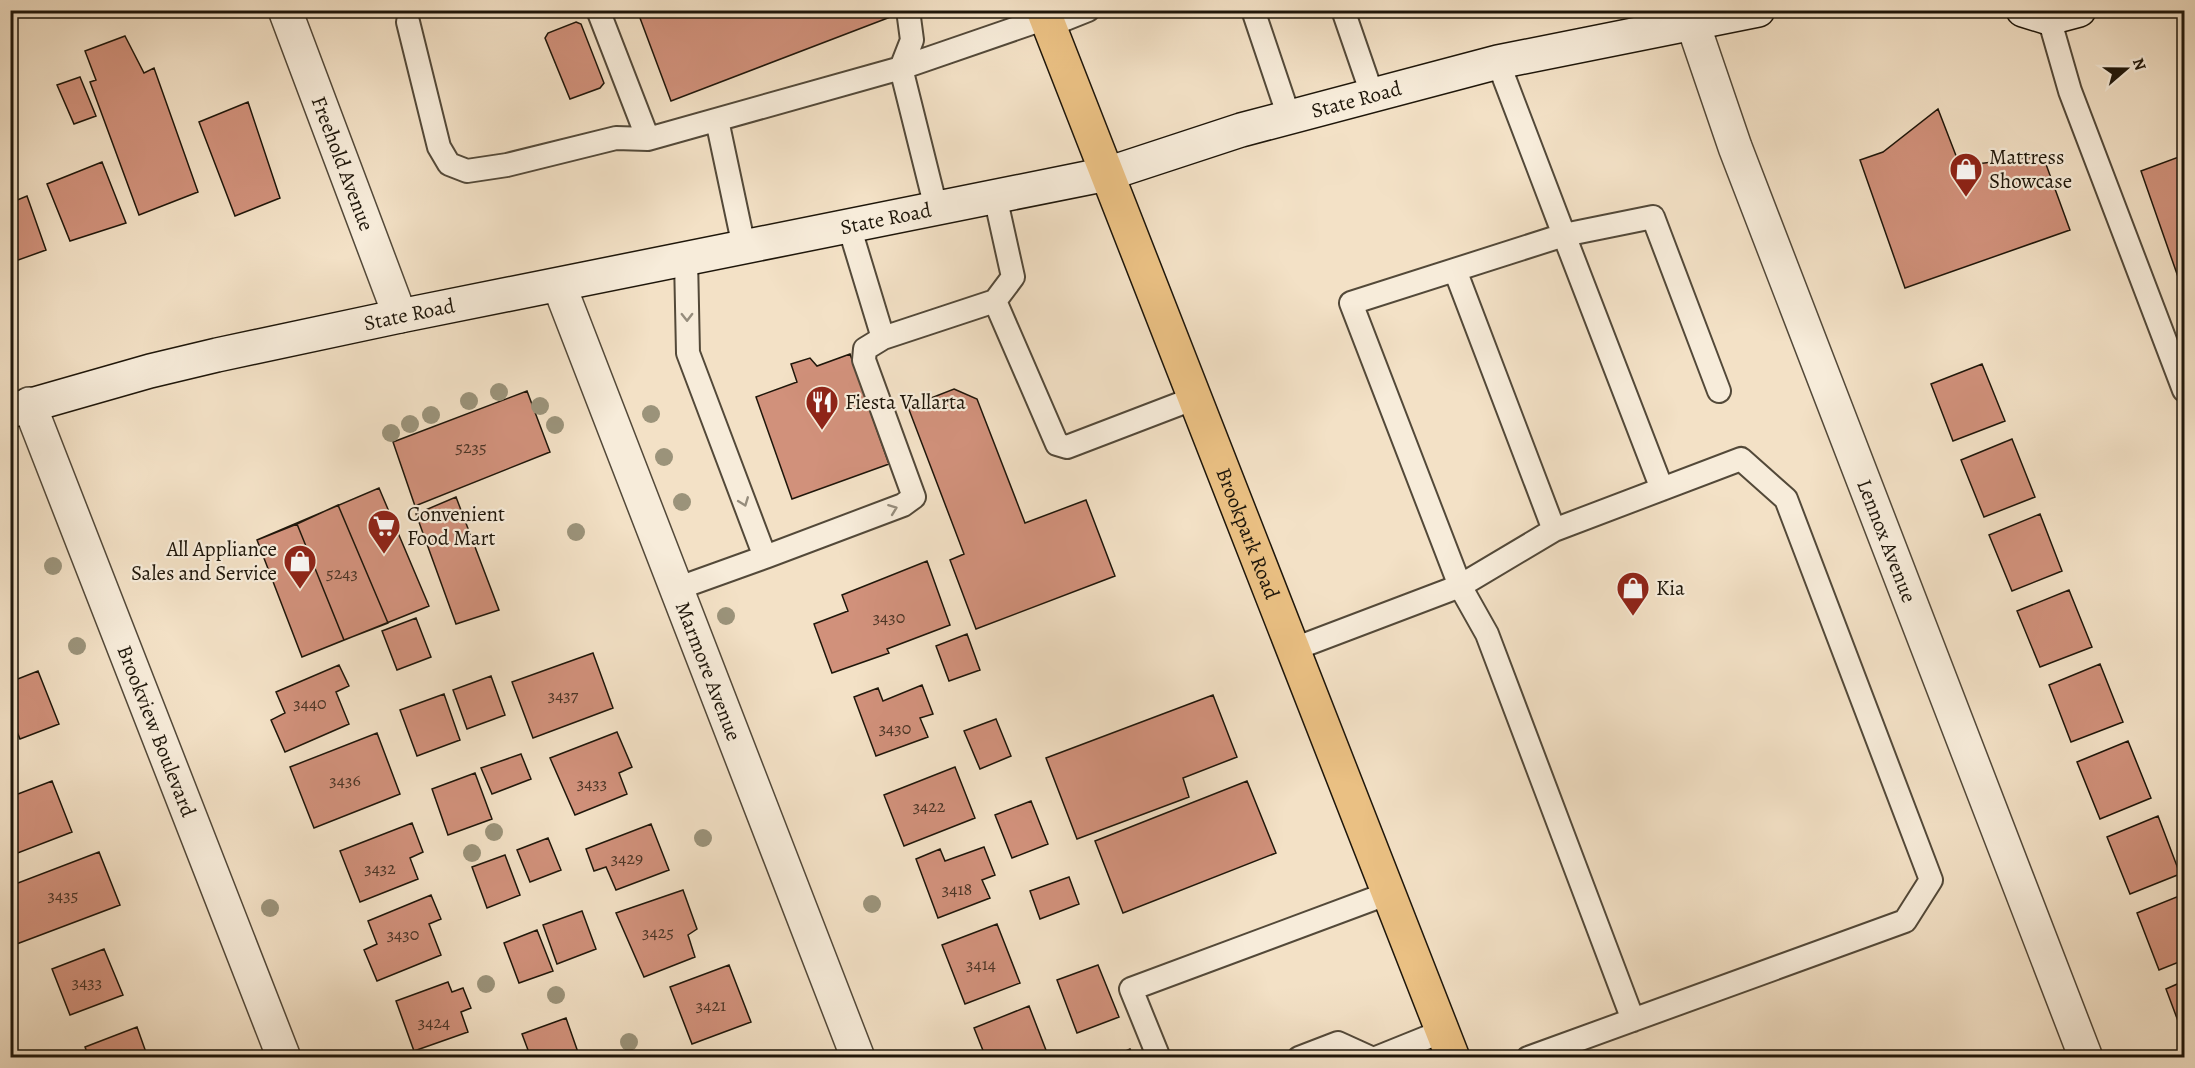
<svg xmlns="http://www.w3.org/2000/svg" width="2195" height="1068" font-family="Alegreya,serif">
  <rect width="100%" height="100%" fill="#f3e1c6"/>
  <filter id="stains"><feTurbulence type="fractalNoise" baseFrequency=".00333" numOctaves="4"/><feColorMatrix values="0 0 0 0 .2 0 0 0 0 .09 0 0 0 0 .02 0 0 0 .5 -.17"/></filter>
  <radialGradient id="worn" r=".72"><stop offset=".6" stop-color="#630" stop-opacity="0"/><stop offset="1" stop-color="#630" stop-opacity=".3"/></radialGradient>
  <!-- building -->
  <path fill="#d1917b" stroke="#1e160a" stroke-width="1.5" d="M637,10h254l2,6 -222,85z
    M576,22l5,2 23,59 -4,5 -30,11 -25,-61 3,-5z
    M125,36l19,37 10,-5 44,124 -59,23 -49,-133 6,-2 -11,-29z
    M80,77l16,39 -22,8 -17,-39z
    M248,102l32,96 -45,18 -36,-94z
    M1938,109l22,57 83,-10 27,74 -165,58 -45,-128 23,-8z
    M2184,155v139l-43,-123z
    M102,162l24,61 -56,18 -23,-57z
    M27,196l19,54 -36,13v-60z
    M850,354l39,110 -97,35 -36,-102 41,-15 -6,-18 19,-6 7,8z
    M1982,364l23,57 -52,20 -22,-57z
    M954,389l23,10 48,124 61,-23 29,76 -139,53 -26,-69 14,-6 -56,-147z
    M527,391l23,61 -135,54 -22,-64z
    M2012,439l23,58 -51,20 -23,-57z
    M379,488l50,118 -127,51 -45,-117z
    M456,497l43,113 -43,14 -40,-110z
    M338,505l50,118 -44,17 -47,-116z
    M2040,514l22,57 -50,20 -23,-56z
    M297,524l47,116 -42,17 -45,-117z
    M927,561l23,64 -63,24 2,4 -57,20 -18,-49 34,-13 -6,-16z
    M2069,590l23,57 -52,20 -23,-56z
    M416,618l15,39 -34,13 -15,-39z
    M967,634l13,36 -31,11 -13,-35z
    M593,653l20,55 -80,30 -21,-56z
    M2100,664l23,58 -52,20 -22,-57z
    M339,665l10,21 -13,6 13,32 -64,28 -14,-32 14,-7 -9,-21z
    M38,671l21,53 -39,15 -10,-24v-33z
    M491,676l14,39 -38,14 -14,-39z
    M922,685l11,29 -13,4 8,19 -52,19 -22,-59 24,-9 5,13z
    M444,694l16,46 -43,16 -17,-46z
    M1213,695l24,62 -54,21 6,19 -112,42 -31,-81z
    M996,719l15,37 -31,13 -16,-38z
    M617,732l15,35 -13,6 8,21 -52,21 -25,-57z
    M377,733l23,61 -86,34 -24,-61z
    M2128,741l23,57 -51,21 -23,-57z
    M521,754l10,25 -39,15 -11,-26z
    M955,767l20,51 -71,28 -20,-51z
    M475,773l17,46 -44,16 -16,-46z
    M52,781l20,51 -62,24v-59z
    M1247,781l29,72 -153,60 -28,-72z
    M1031,801l17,43 -36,14 -17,-43z
    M2158,816l22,58 -50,20 -23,-57z
    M412,823l11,29 -13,6 8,21 -58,23 -20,-51z
    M651,824l18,46 -53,20 -10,-23 -12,4 -8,-22z
    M548,838l13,32 -31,12 -13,-32z
    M984,847l11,28 -13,5 8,18 -52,20 -22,-59 24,-10 5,12z
    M99,852l21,53 -106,40 -4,-9v-50z
    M505,855l15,40 -33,13 -15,-41z
    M1069,877l10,27 -39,15 -10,-28z
    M683,890l14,39 -9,6 7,22 -51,20 -28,-64z
    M2184,894v66l-25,10 -22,-57z
    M431,895l10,24 -12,5 12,31 -64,26 -13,-31 13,-6 -9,-23z
    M582,911l14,38 -39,15 -14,-39z
    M997,924l23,59 -55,21 -23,-59z
    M537,930l16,41 -34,12 -15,-40z
    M104,949l19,46 -53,20 -18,-46z
    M729,965l22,57 -59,22 -22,-57z
    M1098,965l21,52 -42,16 -20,-53z
    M2184,981v56l-18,-48z
    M448,982l4,10 11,-4 8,20 -10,4 7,20 -54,19 -18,-50z
    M1029,1006l20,52h-63l-12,-30z
    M566,1018l14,40h-49l-9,-24z
    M137,1027l11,31h-59l-4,-11z
    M1130,1049l4,9h-24z"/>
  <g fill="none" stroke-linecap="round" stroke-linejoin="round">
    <!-- service casing -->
    <g stroke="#534939" stroke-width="26">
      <path id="service" d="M598,10l50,129 253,-71 145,-50
        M908,10l4,30 -11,28 35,140
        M1253,10l36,107
        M1343,10l29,84
        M2049,18l21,73 114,299
        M408,22l31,125 10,17 18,7 40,-6 109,-27 32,1
        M1048,26l40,-16
        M717,120l27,127
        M849,226l34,112
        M686,259l2,94 77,204 138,-52 11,-8 -50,-137 1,-11 18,-11 112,-37 62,143 10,3 128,-49
        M1455,270l99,260
        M995,301l18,-24 -18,-81
        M1662,489l-98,-254 89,-18 66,174
        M676,589l89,-32
        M1294,649l166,-63 -109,-283 213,-68 -66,-173
        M1159,1058l-28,-69 258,-96
        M1299,1058l39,-15 33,15
        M1376,1058l67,-27
        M1528,1058l377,-137 26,-41 -145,-381 -45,-40 -187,71 -94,56 27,48 146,386"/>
    </g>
    <!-- minor casing -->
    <g stroke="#534939" stroke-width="36">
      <g id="minor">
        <path id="s1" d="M285,10l115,306"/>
        <path id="s2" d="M1693,24l42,123 351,911"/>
        <path id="s3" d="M559,285l299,773"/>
        <path id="s4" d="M29,404l255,654"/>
      </g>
    </g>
    <!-- secondary casing -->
    <g stroke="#1e160a" stroke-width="36">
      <g id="secondary">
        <path d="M2023,10l26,8 30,-8"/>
        <path id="s5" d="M10,411l140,-40 67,-16 183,-39 707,-142 134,-44 257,-68 260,-52"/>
      </g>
    </g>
    <!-- primary casing -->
    <g stroke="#1e160a" stroke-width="36">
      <g id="primary">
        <path id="s6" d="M1043,10l410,1048"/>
      </g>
    </g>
    <!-- service -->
    <use href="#service" stroke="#f7ecda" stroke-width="22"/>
    <!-- minor -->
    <use href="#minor" stroke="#f7ecda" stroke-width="33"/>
    <!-- secondary -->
    <use href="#secondary" stroke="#f7ecda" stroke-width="33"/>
    <!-- primary -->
    <use href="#primary" stroke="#eac083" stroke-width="33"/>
  </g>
  <!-- trees -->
  <g fill="#9b937a">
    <circle cx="499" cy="392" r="9"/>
    <circle cx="469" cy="401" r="9"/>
    <circle cx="540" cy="406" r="9"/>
    <circle cx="651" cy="414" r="9"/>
    <circle cx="431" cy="415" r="9"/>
    <circle cx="410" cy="424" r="9"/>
    <circle cx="555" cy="425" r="9"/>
    <circle cx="391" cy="433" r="9"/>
    <circle cx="664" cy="457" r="9"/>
    <circle cx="682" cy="502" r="9"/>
    <circle cx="576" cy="532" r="9"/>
    <circle cx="53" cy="566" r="9"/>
    <circle cx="726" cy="616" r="9"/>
    <circle cx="77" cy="646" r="9"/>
    <circle cx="494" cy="832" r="9"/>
    <circle cx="703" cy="838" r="9"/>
    <circle cx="472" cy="853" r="9"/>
    <circle cx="872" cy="904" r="9"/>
    <circle cx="270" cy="908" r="9"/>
    <circle cx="486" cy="984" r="9"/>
    <circle cx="556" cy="995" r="9"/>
    <circle cx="629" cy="1042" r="9"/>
  </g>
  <!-- one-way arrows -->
  <defs><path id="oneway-chevron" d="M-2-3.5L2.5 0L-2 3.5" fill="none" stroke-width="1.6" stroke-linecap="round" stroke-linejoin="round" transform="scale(1.5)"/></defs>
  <g stroke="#958c7c">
    <use href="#oneway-chevron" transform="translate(687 317) rotate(89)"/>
    <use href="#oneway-chevron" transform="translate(744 502) rotate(69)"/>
    <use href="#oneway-chevron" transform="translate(893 509) rotate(-21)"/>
  </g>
  <!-- icons -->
  <defs>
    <g id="shop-pin" transform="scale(1.725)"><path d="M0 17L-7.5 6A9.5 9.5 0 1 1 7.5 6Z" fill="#8f2418" stroke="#f7ecda"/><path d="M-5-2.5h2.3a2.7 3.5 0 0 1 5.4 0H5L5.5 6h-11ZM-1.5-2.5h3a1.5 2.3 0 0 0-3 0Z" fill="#fff"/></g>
    <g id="restaurant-pin" transform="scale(1.725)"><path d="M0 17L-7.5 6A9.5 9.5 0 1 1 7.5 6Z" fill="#8f2418" stroke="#f7ecda"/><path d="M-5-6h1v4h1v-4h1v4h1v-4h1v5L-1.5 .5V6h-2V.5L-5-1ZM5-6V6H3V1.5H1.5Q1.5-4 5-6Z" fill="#fff"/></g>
    <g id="supermarket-pin" transform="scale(1.725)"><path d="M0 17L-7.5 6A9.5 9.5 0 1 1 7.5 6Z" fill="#8f2418" stroke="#f7ecda"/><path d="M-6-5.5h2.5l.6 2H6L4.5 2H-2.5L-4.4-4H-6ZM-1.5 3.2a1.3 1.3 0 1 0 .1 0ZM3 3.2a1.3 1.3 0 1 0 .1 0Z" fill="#fff"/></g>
  </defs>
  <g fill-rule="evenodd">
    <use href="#shop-pin" x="1966" y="169"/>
    <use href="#restaurant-pin" x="822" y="402"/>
    <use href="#supermarket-pin" x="384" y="526"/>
    <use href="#shop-pin" x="300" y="561"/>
    <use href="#shop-pin" x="1633" y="588"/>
  </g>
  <g text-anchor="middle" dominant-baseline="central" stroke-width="4.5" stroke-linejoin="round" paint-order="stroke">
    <!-- number labels -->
    <g font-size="18" fill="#4b3526">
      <text x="471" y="447">5235</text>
      <text x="342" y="573">5243</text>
      <text x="889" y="617">3430</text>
      <text x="563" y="695">3437</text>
      <text x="310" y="703">3440</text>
      <text x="895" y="728">3430</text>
      <text x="345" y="780">3436</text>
      <text x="592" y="783">3433</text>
      <text x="929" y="806">3422</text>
      <text x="627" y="858">3429</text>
      <text x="380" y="868">3432</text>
      <text x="957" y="889">3418</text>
      <text x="63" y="895">3435</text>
      <text x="658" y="932">3425</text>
      <text x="403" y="934">3430</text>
      <text x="981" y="964">3414</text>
      <text x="87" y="982">3433</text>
      <text x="711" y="1005">3421</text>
      <text x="434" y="1022">3424</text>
    </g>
    <!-- street labels -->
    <g font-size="21" fill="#1e160a" stroke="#f7ecda">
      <text stroke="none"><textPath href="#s5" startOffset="1383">State Road</textPath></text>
      <text stroke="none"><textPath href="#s1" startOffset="164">Freehold Avenue</textPath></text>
      <text stroke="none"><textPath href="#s5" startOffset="897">State Road</textPath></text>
      <text stroke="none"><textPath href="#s5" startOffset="411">State Road</textPath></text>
      <text stroke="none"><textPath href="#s6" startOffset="562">Brookpark Road</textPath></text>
      <text stroke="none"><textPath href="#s2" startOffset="552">Lennox Avenue</textPath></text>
      <text stroke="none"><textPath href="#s3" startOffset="414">Marmore Avenue</textPath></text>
      <text stroke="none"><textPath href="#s4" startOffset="351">Brookview Boulevard</textPath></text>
    </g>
    <!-- poi labels -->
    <g font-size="21" fill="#1e160a" stroke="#f7ecda" text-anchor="start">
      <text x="1989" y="157">Mattress<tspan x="1989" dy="24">Showcase</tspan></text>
      <text x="845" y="402">Fiesta Vallarta</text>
      <text x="407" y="514">Convenient<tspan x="407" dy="24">Food Mart</tspan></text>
      <text x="277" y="549" text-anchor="end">All Appliance<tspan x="277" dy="24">Sales and Service</tspan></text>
      <text x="1656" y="588">Kia</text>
    </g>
  </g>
  <!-- margin -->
  <rect width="2195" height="1068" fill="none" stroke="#f3e1c6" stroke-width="36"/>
  <rect x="12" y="12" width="2171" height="1044" fill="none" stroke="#1e160a" stroke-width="3"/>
  <rect x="18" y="18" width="2159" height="1032" fill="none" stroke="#1e160a" stroke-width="1.5"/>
  <!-- north arrow -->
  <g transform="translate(2126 69) rotate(70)" stroke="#f7ecda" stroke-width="4.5" paint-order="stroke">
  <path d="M0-4.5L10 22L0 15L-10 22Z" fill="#1e160a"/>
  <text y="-9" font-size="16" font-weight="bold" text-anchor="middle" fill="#1e160a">N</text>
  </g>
  <rect width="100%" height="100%" filter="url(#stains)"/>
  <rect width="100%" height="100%" fill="url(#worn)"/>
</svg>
